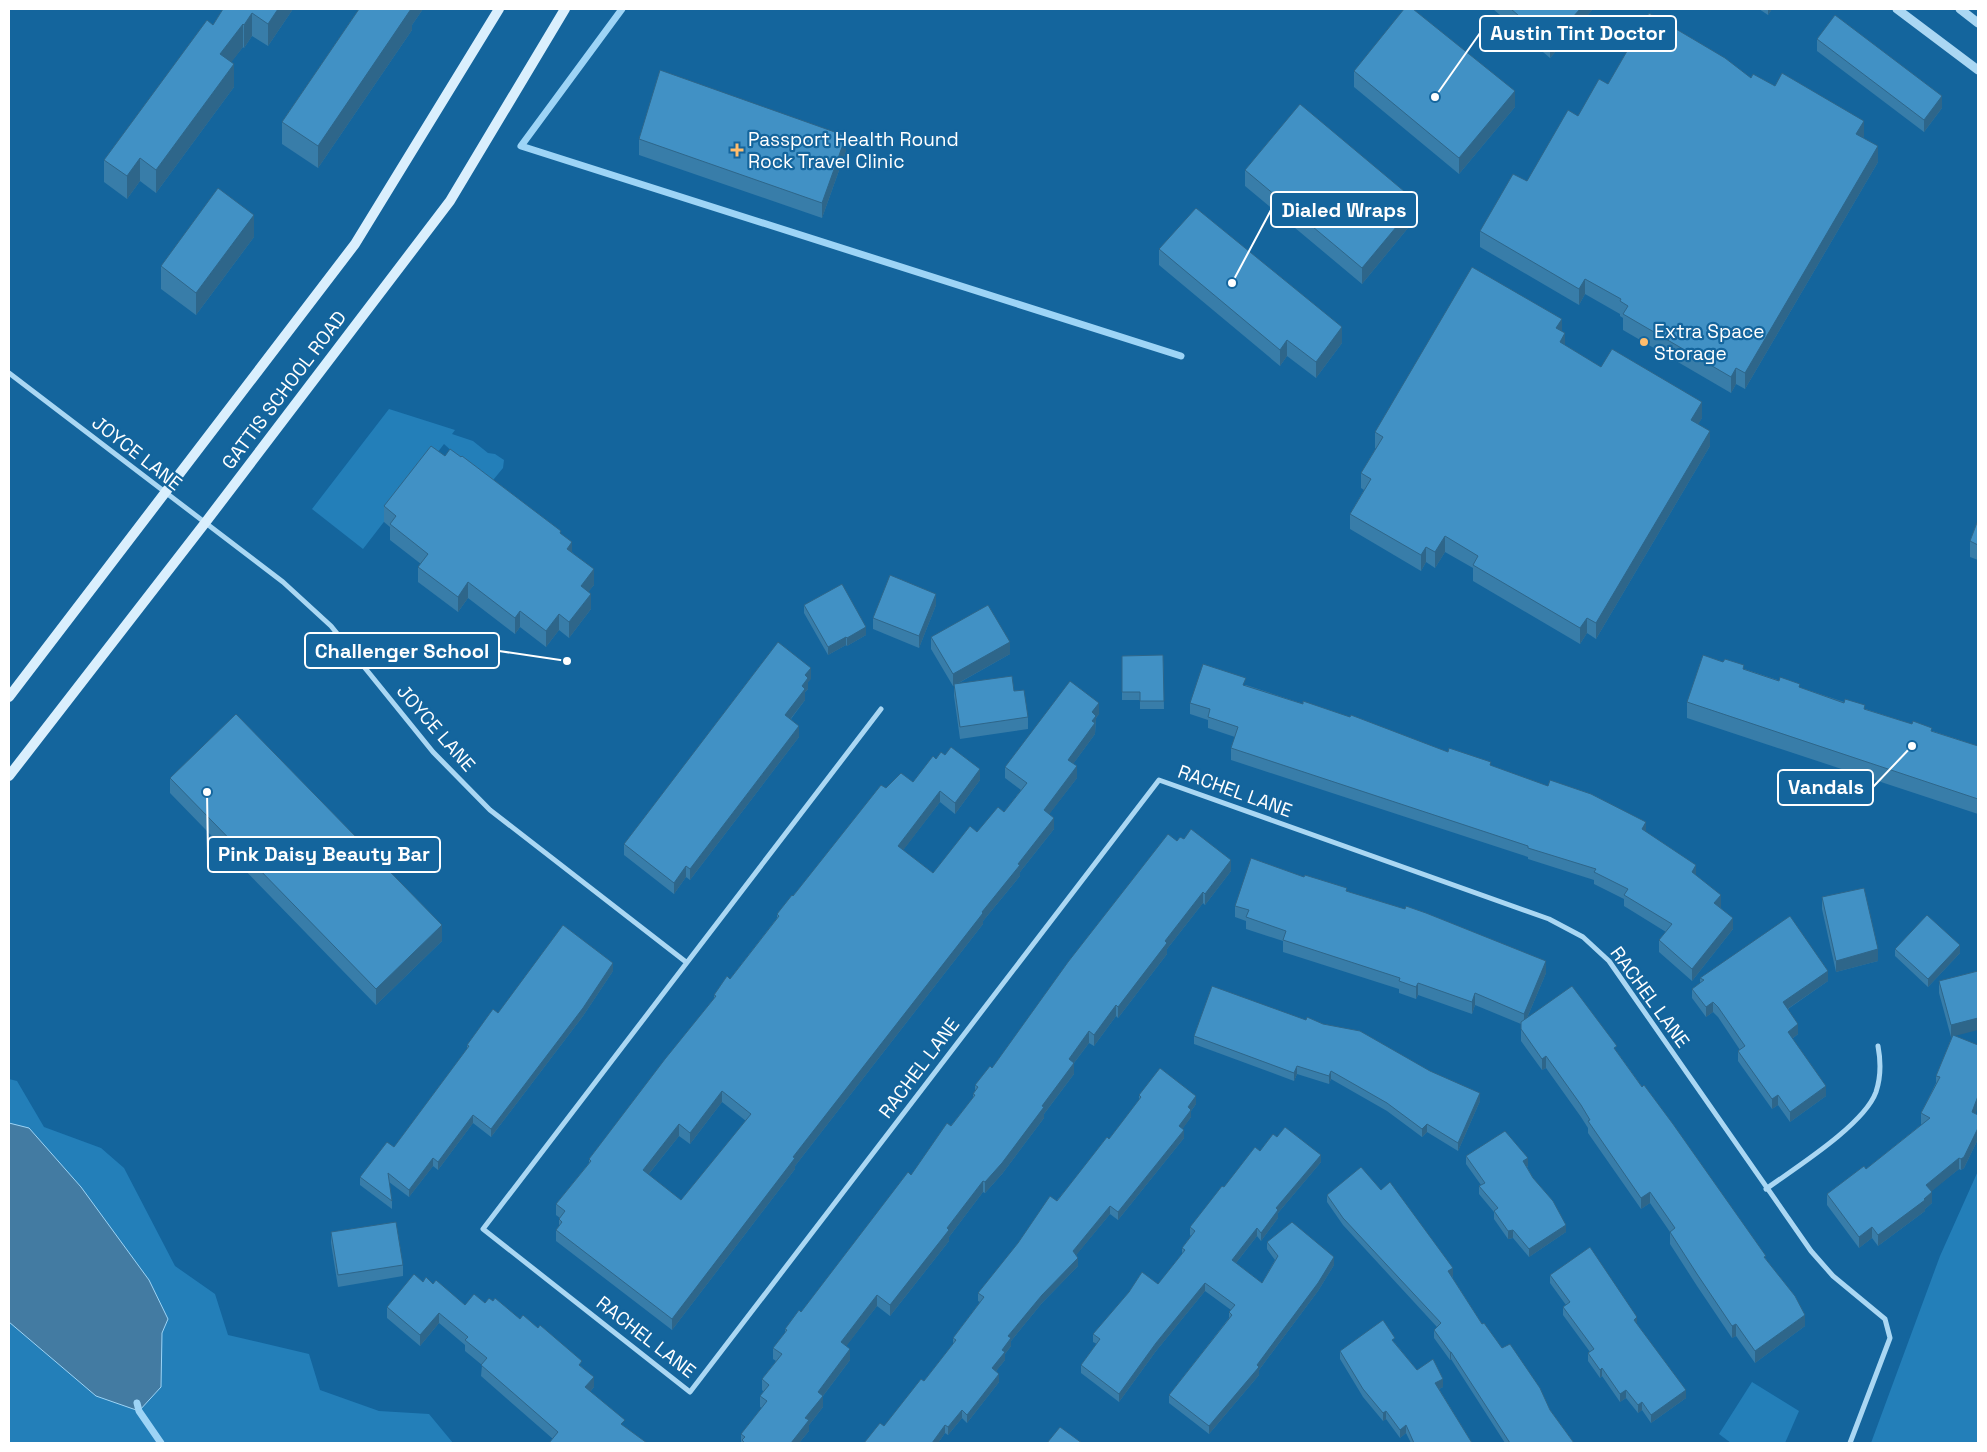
<svg xmlns="http://www.w3.org/2000/svg" width="1987" height="1452" font-family="'Space Grotesk',sans-serif">
  <rect width="100%" height="100%" fill="#14659d"/>
  <!-- green -->
  <path fill="#237fb9" d="M389,409l66,21 -3,4 21,7 15,12 7,1 9,6 -1,8 -14,17 -45,-41 -81,105 -51,-40z
    M9,1079l8,2 27,46 57,21 23,20 51,98 40,28 13,41 81,19 11,36 59,21 50,3 24,29h-444z
    M1978,1171v272h-107l69,-187z
    M1752,1382l47,29 -14,32h-54l-12,-9z"/>
  <!-- water -->
  <path fill="#437ba2" stroke="#9dd4f6" d="M9,1123l20,5 52,59 68,93 19,39 -6,14 -1,54 -22,24 -43,-15 -87,-74z"/>
  <g fill="none" stroke-linecap="round" stroke-linejoin="round">
    <!-- stream -->
    <path stroke="#9dd4f6" stroke-width="7" d="M622,9l-101,137 660,210
      M137,1403l2,8 22,32"/>
    <!-- minor -->
    <path stroke="#aad7f3" stroke-width="5" d="M9,373l274,209 48,44 102,126 57,58 196,152
      M881,709l-398,520 207,163 469,-612 390,139 34,18 26,24 202,290 22,25 52,43 5,19 -40,105
      M1766,1189c29,-21 98,-64 110,-97 5,-15 5,-30 2,-46"/>
    <!-- tertiary -->
    <path stroke="#aad7f3" stroke-width="9" d="M1897,9l81,61
      M1960,9l18,14"/>
    <!-- secondary -->
    <path stroke="#daeffd" stroke-width="10" d="M9,697l346,-453 144,-235
      M9,776l196,-253 245,-322 115,-192"/>
  </g>
  <!-- wall -->
  <path fill="#387da9" fill-rule="evenodd" d="M223,9h70l-25,37 -16,-10 -8,12 -1,-1 -12,15 3,25 -78,106 -16,-12 -13,18 -23,-17v-22l109,-135z
    M359,9h64l-11,16v5l-94,138 -36,-24v-22z
    M1493,9h100l-43,49z
    M1759,9h13l-4,6z
    M1817,39l125,69 -18,24 -107,-81z
    M1354,71l161,36 -56,67 -105,-87z
    M1751,78l24,8 89,50 -1,1 15,25 -133,227 -9,-5 -5,9 -108,-63v-12l-3,-2v-2l-35,-20 -6,11 -99,-58v-16l47,-50 51,-65 30,-32z
    M639,139l207,12 -24,67 -183,-63z
    M1245,170l172,47 -55,67 -117,-98z
    M254,237l-58,78 -35,-26v-23z
    M1159,249l183,94 -26,35 -29,-22 -7,10 -121,-101z
    M1562,332l3,14 36,21 101,51 -4,6 12,22 -114,193 -9,-6 -7,11 -107,-63v-13l-28,-16 -10,16 -9,-6 -5,9 -71,-42v-15l14,-24 -3,-2v-15l15,-25h-1v-16z
    M445,456l116,78 11,18 22,33 -6,7 3,17 -22,29 -10,-8 -13,17 -26,-20 -5,7 -47,-36 -10,14 -40,-30v-15l3,-3 -31,-24v-13l-6,-5v-16z
    M1978,520v40l-8,-3v-16z
    M804,605l62,30 -19,11 -1,-1 -18,10 -24,-42z
    M936,605l-17,43 -46,-19v-11z
    M931,637l79,17 -53,30 57,7 14,26v12l-68,10 -6,-43v-10h-1l-22,-37z
    M1163,655l1,54h-24v-9h-18v-44z
    M1744,669l234,77v68l-291,-96v-16z
    M811,679l-3,3v7l-3,3v8l-14,19 8,18 -109,143 -4,-3 -12,17 -50,-39v-11z
    M1246,685l245,81 155,66 50,44 25,31 -1,1 13,21 -41,52 -33,-29v-12l7,-8 -42,-26v-7l-30,-15v-4l-66,-21v-2l-297,-97v-12l4,-11 -27,-9v-8l-18,-6v-11z
    M1099,714l-3,4 -1,16 -22,30 4,14 -28,36 5,15 -34,43v4l-37,45v3l-188,242v3l-123,161 -116,-89v-11l3,-3v-8l1,-1 -4,-3v-11l33,-41v-4l125,-160v-4l16,-16 47,-61v-4l109,-126 27,-6 23,-23 44,21 -25,34 -15,-12 -37,48 30,23 44,-41 27,-20 17,-22 -16,-12v-11zM722,1102l24,19 -65,79 -33,-25 31,-39 11,8z
    M170,778l272,163 -66,64 -206,-212z
    M1177,841l54,30 -26,34 -2,-2 -36,46v5l-49,64 -2,-2 -22,30 -5,-3 -15,20v11l-30,40v4l-42,56 -17,19 -2,-1 -34,45v4l-59,75 -13,-10 -31,40 4,14 -27,36v11l-14,18v6l-10,12h-58v-9l21,-26 -2,-1v-11l4,-4 -2,-2v-11l14,-18 -3,-2v-11l12,-15v-4l16,-17 172,-214v-4l2,-3v-6l17,-17z
    M1304,877l43,14 199,82 -19,45 90,34 149,207 39,67 -50,37 -19,-27 -4,2 -35,-52 -27,-42v-12l-20,-29 -9,6 -53,-76v-5l-7,-11 -35,-49 -4,2 -21,-29v-17l-46,-19 -3,9 -54,-19 -2,4 -17,-6v-4l-116,-37v-11l-37,-12v-8l-11,-4v-11z
    M1822,897l56,64 -42,11 -14,-63z
    M1895,949l65,4 -32,34 -33,-31z
    M613,971l-30,45 -92,121 -18,-14 -35,47 -5,-4 -24,31 -20,-15 3,19v8l-32,-24v-8l34,-30 73,-97v-5l31,-32z
    M1700,978l128,3 -40,28 10,25 -6,5 34,57 -36,26 -12,-17 -6,4 -34,-48v-10l2,-1 -22,-33 -5,-5 -7,5 -14,-19v-9l8,-6z
    M1939,981l37,133 2,1v24l-14,29 -3,2 -2,-1 -28,22 1,12 -7,6v2l-47,35 -6,-8 -13,10 -32,-43v-11l39,-25 56,-45h-1v-11l15,-30v-7l16,-39h-1l-12,-44z
    M1194,1036l286,65 -22,50 -31,-19 -5,5 -35,-26 -56,-32 -2,5 -32,-10 -3,7 -100,-37z
    M1139,1095l57,9 -5,7v6l-9,12 2,9 -66,82 -8,-6 -34,41 2,11 -36,37 -31,38v5l-6,8v6l-9,11 3,11 -32,41 -5,-5 -14,17 -3,-2 -7,10h-74l20,-17 40,-45 29,-37v-6l27,-36 -2,-1v-8l131,-154 30,-38z
    M1277,1137l44,25 -43,51v5l-17,23 -4,-5 -21,27 26,20 13,-23 -8,-11v-7l67,23 -16,26 -59,79v5l-50,59 -40,-31v-8l60,-77v-6l2,-2 -26,-19 -49,60 -37,51 -38,-29v-8l16,-21 -4,-2v-8l65,-50 24,-29v-7l9,-12 -1,-1v-8l34,-40 36,-36z
    M1466,1156l62,10 -1,1 6,11 33,54 -37,25 -16,-19 -5,1 -14,-20v-7l-15,-18v-8l2,-1 -15,-21z
    M1327,1195l126,81 -1,1 30,47 68,86 24,33h-69l-54,-84 -1,1 -16,-22v-8l3,-3 -94,-102 -16,-23z
    M331,1232l72,33v11l-65,11 -7,-44z
    M1550,1275l87,50 49,73 -35,25 -9,-13 -4,3 -12,-15 -6,4 -18,-26 -2,2 -12,-17v-8l2,-1 -27,-37v-8l3,-2 -16,-22z
    M423,1282l10,2 32,21 20,-2 35,16 62,48 12,20 -41,52 -72,-63 1,-11 -17,-14v-6l-26,-22 -19,23 -33,-28v-11z
    M1395,1343l22,27 26,17 -4,2 33,54h-61l-5,-10 -6,5 -14,-19 -3,2 -20,-24 -23,-38v-8z"/>
  <!-- shaded-wall -->
  <path fill="#2e668a" d="M278,9h15l-25,37v-22z
    M410,9h13l-11,16v5l-94,138v-22z
    M1580,9h13l-43,49v-15z
    M1768,9h4l-4,6z
    M252,13v23l-8,12v-23z
    M243,24v23l-23,30v-23z
    M234,64v23l-78,106v-23z
    M1515,91v16l-56,67v-16z
    M1942,96v12l-18,24v-12z
    M1864,121v15l-8,13v-15z
    M846,136v15l-24,67v-15z
    M1878,146v16l-133,227v-16z
    M140,158v23l-13,18v-23z
    M1417,202v15l-55,67v-16z
    M254,215v22l-58,78v-22z
    M1585,279v15l-6,11v-16z
    M1562,319v16l-6,-7z
    M1342,327v16l-26,35v-16z
    M1565,333v16l-5,-7z
    M1287,340v16l-7,10v-16z
    M1736,368v16l-5,9v-16z
    M1702,402v16l-11,18v-16z
    M1710,431v15l-114,193v-16z
    M1445,536v16l-10,16v-16z
    M572,542v16l-5,-9z
    M1426,547v15l-5,9v-16z
    M594,569v16l-13,16v-15z
    M468,582v16l-10,14v-15z
    M591,594v15l-22,29v-16z
    M936,594v11l-17,43v-12z
    M520,611v16l-5,7v-16z
    M559,614v16l-13,17v-16z
    M1587,618v15l-7,11v-16z
    M866,627v8l-19,11v-8z
    M846,637v8l-18,10v-8z
    M1010,642v12l-57,32v-12z
    M811,668v11l-3,3v7l-3,3v8l-20,26v-11l17,-29 3,-11z
    M1099,703v11l-3,4 -1,16 -27,37v-11l24,-48z
    M799,726v11l-109,143v-11z
    M1077,766v12l-33,43v-11z
    M980,769v11l-25,34v-11z
    M940,791v11l-42,55v-11z
    M1054,818v11l-34,43v4l-37,45v3l-188,242v3l-123,161v-11l121,-162 189,-245 36,-48z
    M1646,822v12l-4,-5z
    M1231,860v11l-26,34v-11z
    M1696,865v11l-4,-4z
    M686,866v11l-12,17v-11z
    M1203,892v11l-36,46v5l-49,64v-11l47,-66z
    M1721,895v12l-7,8v-12z
    M1733,918v11l-41,52v-12z
    M442,925v16l-66,64v-16z
    M1960,945v8l-32,34v-8z
    M1878,949v12l-42,11v-11z
    M1546,961v12l-22,52v-11z
    M613,963v8l-30,45 -92,121v-8z
    M1828,971v10l-45,31v-10z
    M1418,983v12l-2,4v-12z
    M1475,993v12l-3,9v-12z
    M1713,1002v10l-7,5v-10z
    M1116,1005v11l-22,30v-11z
    M1978,1018v12l-27,7v-12z
    M1798,1024v10l-10,8v-10z
    M1089,1031v12l-15,20v11l-30,40v4l-42,56 -17,19v-11l57,-76 27,-47z
    M1546,1056v12l-4,2v-11z
    M1297,1066v8l-3,7v-8z
    M1331,1071v8l-2,5v-8z
    M1826,1086v10l-36,26v-10z
    M722,1091v11l-32,42v-11z
    M1480,1093v8l-22,50v-8z
    M1778,1095v10l-6,4v-10z
    M1196,1096v8l-5,7v6l-12,17v-8l9,-19z
    M1978,1096v11l-6,16v-11z
    M473,1115v8l-35,47v-8z
    M679,1124v12l-36,45v-11z
    M1427,1124v8l-5,5v-8z
    M1978,1128v11l-14,29 -3,2v-11z
    M1184,1130v8l-66,82v-8z
    M1321,1155v7l-43,51v5l-17,23v-8l15,-25z
    M433,1158v8l-24,31v-7z
    M1528,1158v8l-5,2v-7z
    M1959,1158v11l-33,27v-11z
    M983,1181v11l-34,45v4l-59,75v-11l57,-77z
    M1650,1192v11l-9,6v-11z
    M1932,1192v11l-7,6v2l-47,35v-11z
    M1110,1206v8l-37,45v-8z
    M1566,1225v7l-37,25v-8z
    M1872,1227v11l-13,10v-11z
    M1257,1228v8l-25,32v-8z
    M1513,1230v8l-5,1v-8z
    M1334,1257v8l-16,26 -59,79v5l-50,59v-8l48,-61z
    M1078,1258v8l-36,37 -31,38v5l-6,8v6l-13,16v-8l10,-18 6,-14 34,-41z
    M1453,1268v8l-5,3v-8z
    M1205,1283v8l-49,60 -37,51v-8l37,-51z
    M877,1295v11l-36,47v-11z
    M439,1313v10l-19,23v-11z
    M1805,1315v11l-50,37v-12z
    M1637,1317v8l-3,-5z
    M1736,1324v12l-4,2v-12z
    M850,1349v11l-27,36v11l-14,18v6l-10,12h-8l14,-25 13,-26z
    M1450,1352h1v7l-1,1z
    M1602,1368v8l-2,2v-8z
    M999,1374v8l-32,41v-8z
    M594,1377v10l-9,11v-11z
    M1443,1379v8l-8,4v-8z
    M1626,1390v8l-6,4v-8z
    M1686,1390v8l-35,25v-8z
    M1642,1402v8l-4,3v-8z
    M962,1410v8l-14,17v-8z
    M1386,1411v8l-3,2v-8z
    M945,1425v8l-7,10h-6z
    M1406,1425v8l-6,5v-8z"/>
  <!-- building -->
  <path fill="#4191c5" stroke="#2e668a" fill-rule="evenodd" d="M223,9h55l-10,15 -16,-11 -8,12 -1,-1 -23,30 14,10 -78,106 -16,-12 -13,18 -23,-16 103,-140 6,5z
    M359,9h52l-93,137 -36,-24z
    M1404,9h9l102,82 -56,67 -105,-87z
    M1511,9h69l-30,34z
    M1649,13l76,45 26,20 2,-4 22,12 7,-13 82,48 -8,13 22,12 -133,227 -9,-5 -5,9 -108,-63 5,-8 -8,-5 1,-2 -36,-20 -6,10 -99,-58 33,-57 14,7 41,-71 10,6 21,-37 9,5z
    M1835,15l107,81 -18,24 -107,-81z
    M660,70l186,66 -24,67 -183,-64z
    M1300,104l117,98 -55,66 -117,-98z
    M218,188l36,27 -58,78 -35,-27z
    M1196,208l146,119 -26,35 -29,-22 -7,10 -121,-101z
    M1472,267l90,52 -6,9 9,5 -5,9 41,25 11,-18 90,53 -11,18 19,11 -114,192 -9,-5 -7,10 -107,-63 5,-9 -33,-20 -10,16 -9,-5 -5,8 -71,-41 21,-35 -10,-6 22,-36 -8,-5z
    M431,446l14,10 5,-7 11,8 1,-1 99,75 -1,2 12,9 -5,7 27,20 -13,17 10,8 -22,28 -10,-8 -13,17 -26,-20 -5,7 -47,-36 -10,15 -40,-30 10,-13 -38,-30 6,-8 -12,-10z
    M1978,520v25l-8,-4z
    M890,575l46,19 -17,42 -46,-18z
    M842,584l24,43 -19,11 -1,-1 -18,10 -24,-42z
    M988,605l22,37 -57,32 -22,-37z
    M778,642l33,26 -6,7 3,3 -6,8 3,3 -20,26 14,11 -109,143 -4,-3 -12,17 -50,-39z
    M1163,655l1,46h-24v-9h-18v-36z
    M1703,655l20,7 2,-3 19,6 -1,4 36,12 1,-4 20,7 -1,3 45,16 1,-4 20,6 -1,4 48,15 1,-3 19,7 -1,3 47,15v53l-291,-97z
    M1203,664l43,14 -3,7 60,19v-3l47,16 1,-2 97,37 1,-4 42,14 -1,3 58,21 2,-6 41,14 55,28 -4,7 54,36 -4,7 29,23 -7,8 19,15 -41,51 -33,-29 13,-16 -48,-29 4,-6 -34,-17 2,-3 -68,-21v-2l-297,-98 7,-21 -30,-10 2,-8 -20,-6z
    M1012,676l2,15 10,-1 4,27 -68,10 -6,-43z
    M1070,681l29,22 -7,9 4,4 -4,5 3,2 -27,37 9,6 -33,44 10,8 -36,46 2,1 -38,47 1,1 -190,244 2,1 -123,161 -116,-89 6,-8 -3,-3 6,-8 -9,-7 35,-43 -2,-2 76,-100 51,-63 -2,-1 13,-19 3,3 49,-63 -2,-2 15,-19 1,1 88,-111 5,3 15,-15 12,9 20,-26 3,3 5,-7 4,3 6,-8 29,22 -25,34 -15,-12 -42,55 35,27 37,-47 7,6 21,-25 6,5 23,-29 -22,-16zM722,1091l29,23 -70,86 -38,-30 36,-46 11,9z
    M236,714l206,211 -66,64 -206,-211z
    M1191,829l40,31 -26,34 -2,-2 -38,49 2,2 -49,64 -2,-2 -22,30 -5,-4 -20,28 5,4 -32,43 2,1 -42,56 -17,19 -2,-1 -36,47 2,2 -59,75 -13,-10 -36,47 9,7 -32,43 5,4 -18,22 4,2 -18,23h-46l-3,-3 3,-3 -4,-3 26,-33 -7,-5 9,-11 -7,-6 20,-25 -9,-6 14,-18 -2,-1 14,-19 2,2 107,-140 3,3 36,-52 4,3 24,-31 -2,-1 5,-7 -3,-2 15,-19 2,2 76,-106 100,-128 9,7 3,-4 4,2z
    M1251,858l53,19 1,-2 42,13 -1,3 59,18 1,-3 20,7 120,48 -22,53 -49,-21 -3,9 -54,-19 -2,4 -17,-6 1,-3 -117,-38 3,-9 -40,-14 3,-7 -14,-4z
    M1864,888l14,61 -42,12 -14,-64z
    M1927,915l33,30 -32,34 -33,-30z
    M1790,916l38,55 -45,31 15,22 -10,8 38,54 -36,26 -12,-17 -6,4 -34,-48 7,-5 -27,-39 -5,-5 -7,5 -14,-18 12,-9 -4,-2z
    M563,925l50,38 -30,45 -92,121 -18,-14 -35,47 -5,-4 -24,32 -21,-17 4,28 -32,-24 27,-35 7,5 75,-101 -2,-1 26,-36 5,4z
    M1978,971v47l-27,7 -12,-44z
    M1212,986l94,34 1,-3 16,7 37,7 70,40 50,22 -22,50 -31,-19 -5,5 -35,-26 -56,-32 -2,5 -32,-10 -3,7 -100,-37z
    M1572,986l45,60 -3,2 28,39 2,-2 29,39 93,132 -2,1 31,39 10,19 -50,36 -19,-27 -4,2 -35,-52 -27,-42 5,-4 -25,-36 -9,6 -53,-77 2,-1 -9,-15 -35,-49 -4,3 -21,-30v-7z
    M1953,1035l25,10v51l-6,16 6,3v13l-14,29 -3,2 -2,-1 -33,27 6,7 -8,7 1,1 -47,35 -6,-8 -13,10 -32,-43 37,-28 2,3 64,-51 -9,-5 19,-36 -4,-1z
    M1160,1068l36,28 -8,11 3,3 -12,16 5,4 -66,82 -8,-6 -37,45 5,7 -36,37 -34,41 3,2 -9,12 3,2 -13,16 7,6 -32,41 -5,-5 -14,17 -3,-2 -13,18h-68l16,-20 4,3 37,-47 3,2 32,-41 -3,-2 31,-41 -6,-4 40,-50 32,-47 7,5 50,-64 2,2 13,-17 19,-25 -2,-2z
    M1285,1127l36,28 -45,53 2,2 -17,23 -4,-5 -25,32 30,23 16,-27 -11,-14 25,-20 42,35 -16,26 -61,82 2,2 -50,59 -40,-31 63,-80 -3,-3 6,-7 -30,-22 -49,60 -37,51 -38,-29 19,-26 -7,-5 36,-42 13,-20 16,12 27,-34 -3,-2 13,-17 -5,-4 32,-41 2,1 31,-40 5,4 13,-17 4,3z
    M1505,1131l23,27 -5,3 10,17 20,23 13,24 -37,24 -16,-19 -5,1 -14,-20 4,-3 -19,-22 6,-3 -19,-27z
    M1361,1167l20,23 9,-8 63,86 -5,3 34,53 2,-1 18,25 8,-4 30,44 10,22 24,33h-64l-59,-91h-1l-16,-22 7,-7 -98,-105 -16,-23z
    M396,1222l7,43 -65,10 -7,-43z
    M1590,1247l47,70 -3,3 52,70 -35,25 -9,-13 -4,3 -12,-15 -6,4 -18,-26 -2,2 -12,-17 6,-4 -31,-42 7,-5 -20,-27z
    M414,1274l9,8 3,-5 7,7 3,-4 29,25 9,-11 11,9 4,-5 4,3 2,-3 25,21 3,-4 15,13 2,-3 42,36 -3,4 15,12 -9,10 40,33 -4,4 26,19h-98l9,-11 -77,-67 6,-7 -22,-18 3,-3 -29,-24 -19,22 -33,-28z
    M1383,1320l12,18 -3,2 25,30 16,-11 10,20 -8,4 37,60h-58l-8,-18 -6,5 -14,-19 -3,2 -20,-24 -23,-38z
    M1060,1427l22,16h-35z"/>
  <!-- markers -->
  <g fill="#ffbd6d" stroke="#14659d" stroke-width="2">
    <path d="M734.5 142.5h5v5h5v5h-5v5h-5v-5h-5v-5h5z"/>
    <circle cx="1644" cy="342" r="5"/>
  </g>
  <g text-anchor="middle" dominant-baseline="central" stroke-width="4.5" stroke-linejoin="round" paint-order="stroke">
    <!-- poi labels -->
    <g font-size="19" fill="#fff" stroke="#14659d" text-anchor="start">
      <text x="748" y="139">Passport Health Round<tspan x="748" dy="22">Rock Travel Clinic</tspan></text>
      <text x="1654" y="331">Extra Space<tspan x="1654" dy="22">Storage</tspan></text>
    </g>
    <!-- street labels -->
    <g font-size="19" fill="#fff" stroke="#14659d">
      <text transform="translate(284 390) rotate(-53)">GATTIS SCHOOL ROAD</text>
      <text transform="translate(137 453) rotate(38)">JOYCE LANE</text>
      <text transform="translate(436 728) rotate(49)">JOYCE LANE</text>
      <text transform="translate(1235 791) rotate(20)">RACHEL LANE</text>
      <text transform="translate(1650 997) rotate(54)">RACHEL LANE</text>
      <text transform="translate(919 1068) rotate(-53)">RACHEL LANE</text>
      <text transform="translate(646 1337) rotate(38)">RACHEL LANE</text>
    </g>
  </g>
  <!-- callouts -->
  <path fill="none" stroke="#fff" stroke-width="2" d="M1435 97L1480 33M1232 283L1271 210M567 661L499 651M1912 746L1873 787M207 792L208 854"/>
  <g fill="#fff" stroke="#14659d" stroke-width="2">
    <circle cx="1435" cy="97" r="5"/>
    <circle cx="1232" cy="283" r="5"/>
    <circle cx="567" cy="661" r="5"/>
    <circle cx="1912" cy="746" r="5"/>
    <circle cx="207" cy="792" r="5"/>
  </g>
  <g fill="#14659d" stroke="#fff" stroke-width="2">
    <rect x="1480" y="16" width="196" height="35" rx="5"/>
    <rect x="1271" y="192" width="146" height="35" rx="5"/>
    <rect x="305" y="633" width="194" height="35" rx="5"/>
    <rect x="1778" y="770" width="95" height="35" rx="5"/>
    <rect x="208" y="837" width="232" height="35" rx="5"/>
  </g>
  <g font-size="20" text-anchor="middle" font-weight="bold" fill="#fff">
    <text x="1578" y="40">Austin Tint Doctor</text>
    <text x="1344" y="217">Dialed Wraps</text>
    <text x="402" y="658">Challenger School</text>
    <text x="1826" y="794">Vandals</text>
    <text x="324" y="861">Pink Daisy Beauty Bar</text>
  </g>
  <!-- border -->
  <rect width="1987" height="1452" fill="none" stroke="#ffffff" stroke-width="20"/>
</svg>
